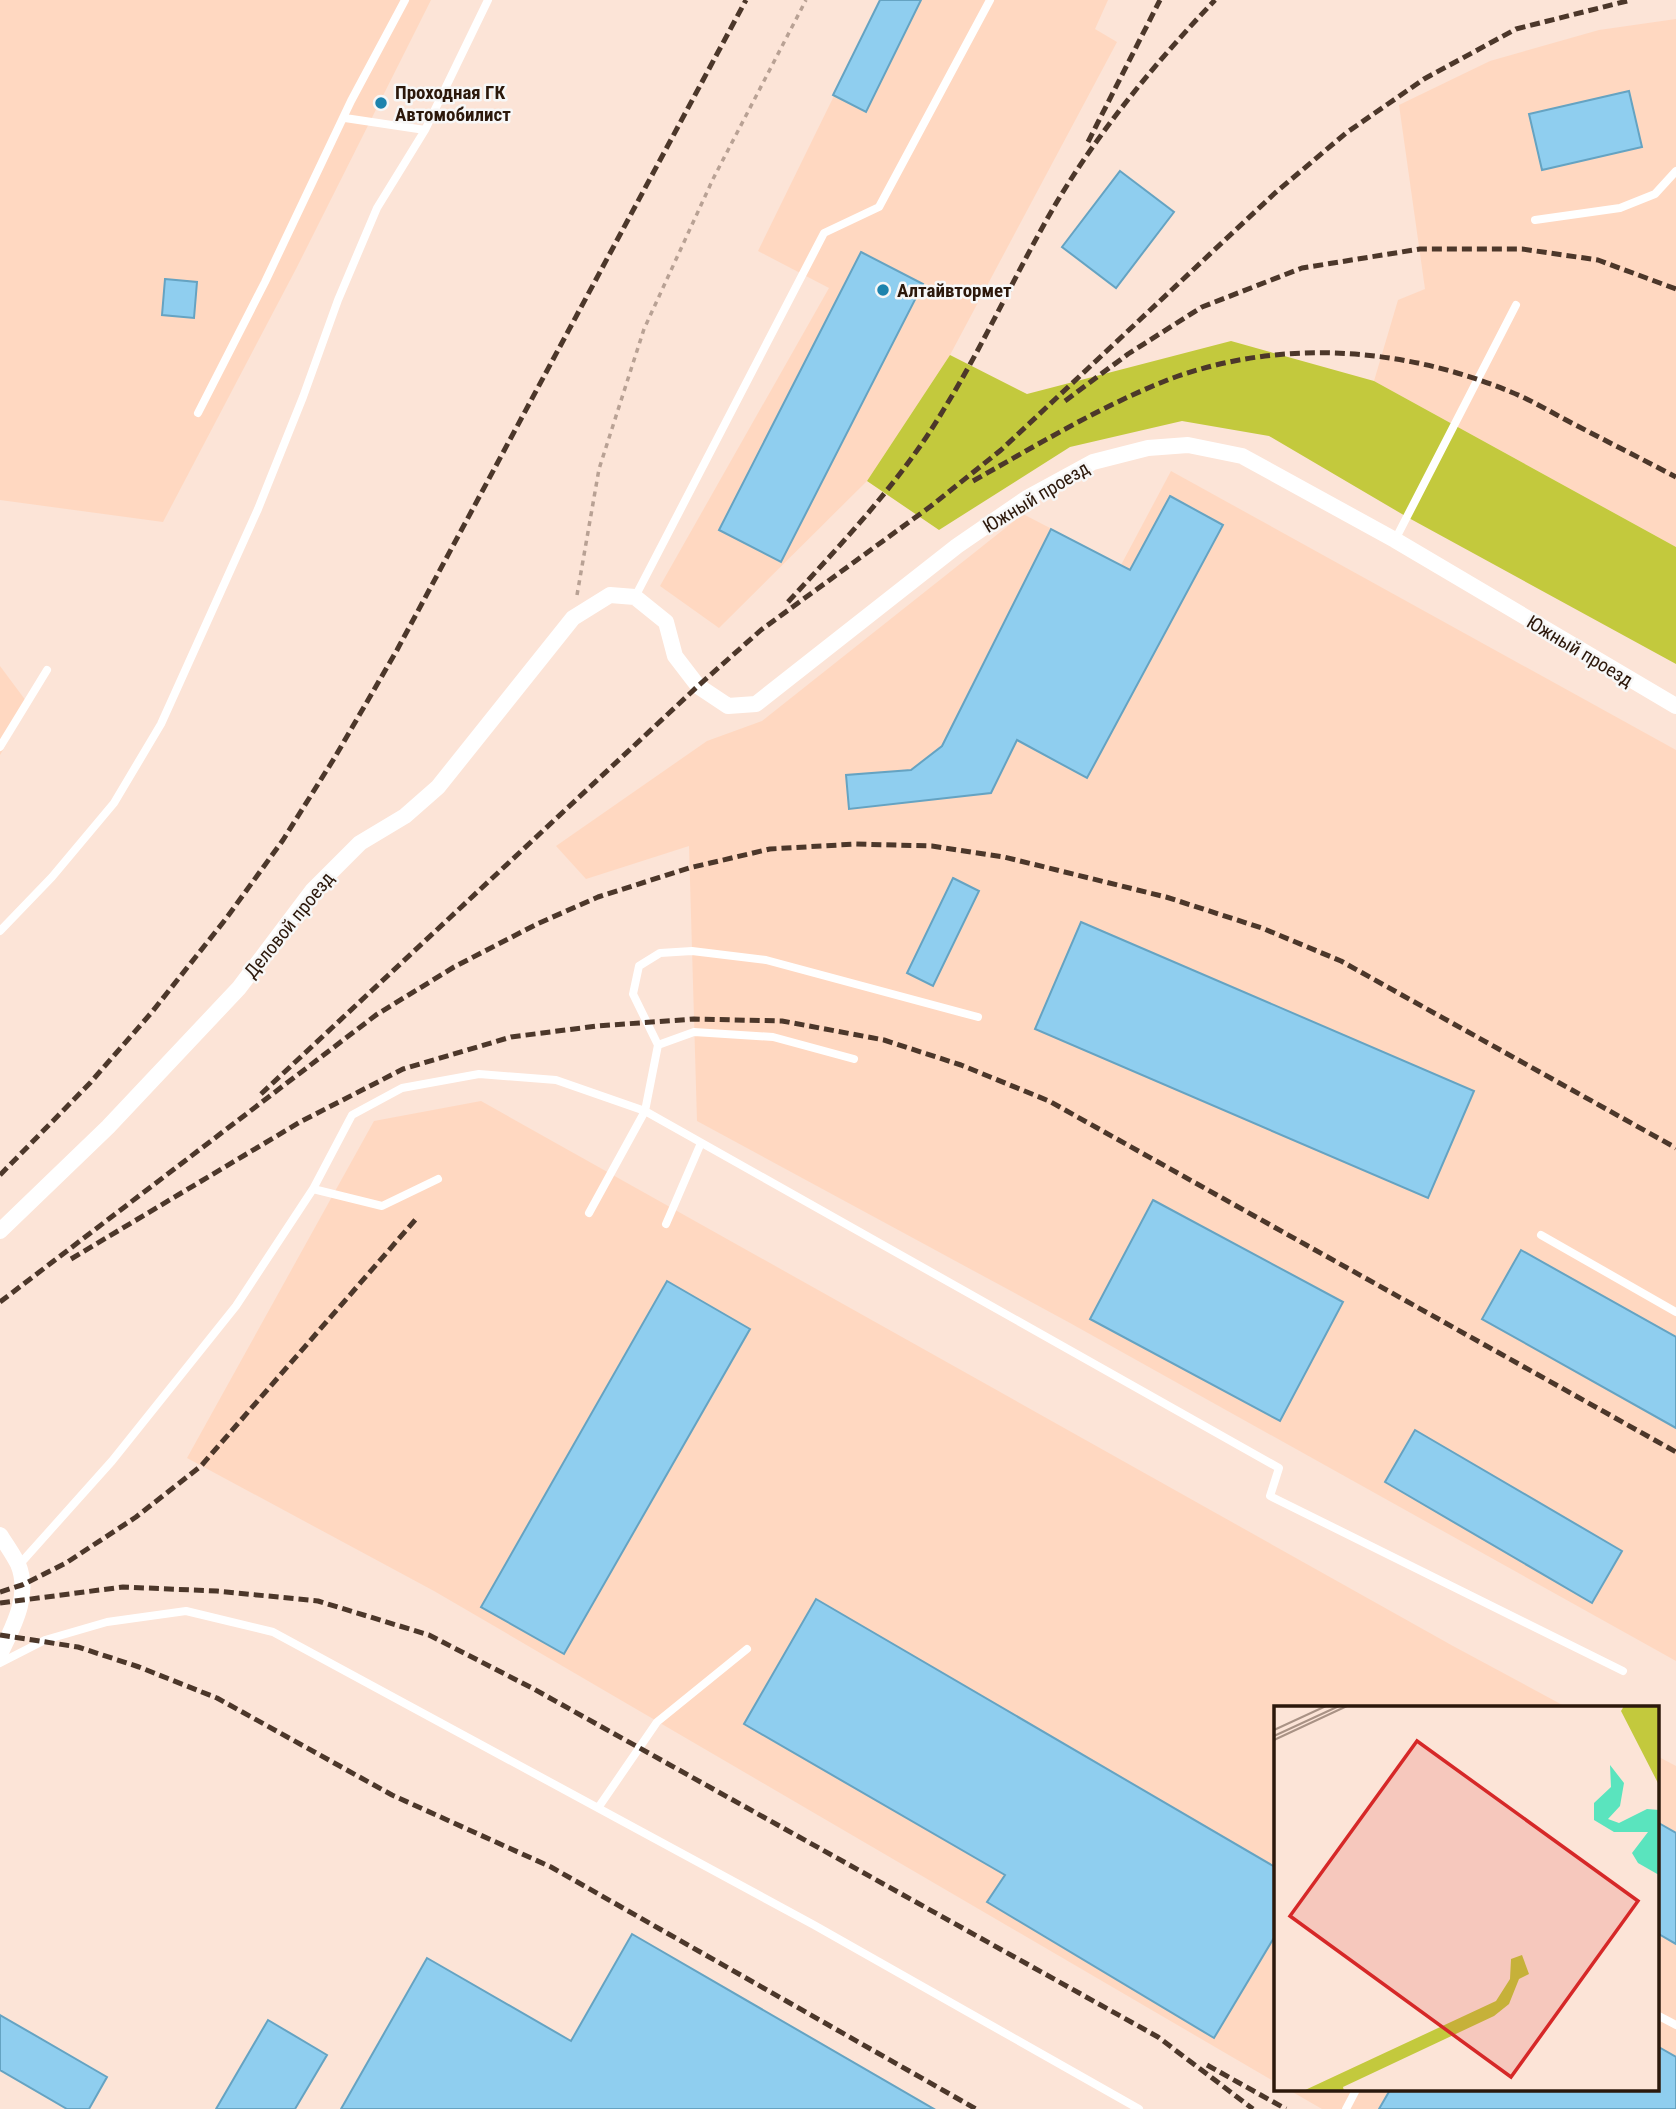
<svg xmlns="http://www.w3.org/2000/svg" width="1676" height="2109" font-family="'Roboto Condensed',sans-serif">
  <rect width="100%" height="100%" fill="#fce4d7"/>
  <!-- built -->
  <path fill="#ffd8c1" d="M0,0h431l-134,267 -134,255 -163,-22z
    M881,0h227l-13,29 22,13 -167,313 -83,126 -148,147 -59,-42 169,-298 -71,-37z
    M1676,19v528l-302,-166 24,-81 27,-11 -26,-184 91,-44 109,-31z
    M1171,471l505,279v911l-606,-338 -373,-202 -8,-275 -103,33 -30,-33 151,-105 55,-20 261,-207 98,51z
    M0,666l29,39 -29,50z
    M481,1101l972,545 115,62h-293v374l-841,-491 -247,-133 187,-337z
    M1657,1756l19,10v343h-354l-33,-19h368z"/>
  <!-- green -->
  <path fill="#c3c93d" d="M1231,341l143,40 302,166v117l-269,-147 -138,-81 -87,-15 -112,26 -131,83 -72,-49 83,-126 77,39z"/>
  <!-- building -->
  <path fill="#8fceef" stroke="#65a3c2" stroke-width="2" d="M880,0h41l-55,112 -33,-17z
    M1629,91l13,56 -100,23 -13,-56z
    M1120,171l54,41 -58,76 -54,-41z
    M861,252l62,32 -142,278 -62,-32z
    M165,279l32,3 -3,36 -32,-3z
    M1170,496l53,29 -136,253 -70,-38 -26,53 -142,16 -3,-34 65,-5 31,-24 109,-217 79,41z
    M953,878l26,13 -46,95 -26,-13z
    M1081,922l393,169 -46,107 -393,-169z
    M1153,1200l190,102 -63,119 -190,-102z
    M1521,1250l155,87v91l-194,-109z
    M667,1281l83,48 -186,325 -83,-47z
    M1415,1430l207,121 -30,52 -207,-121z
    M816,1599l459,268v69l-61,102 -227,-136 18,-27 -261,-151z
    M1657,1822l19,11v111l-19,-11z
    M632,1934l302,175h-593l86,-151 144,83z
    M0,2015l107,62 -18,32h-22l-67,-39z
    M268,2020l59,35 -32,54h-79z
    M1657,2046l19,11v52h-297l11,-19h267z"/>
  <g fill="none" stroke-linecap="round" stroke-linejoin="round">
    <!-- path -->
    <path stroke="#b8a194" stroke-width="3.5" stroke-dasharray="5 5" stroke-linecap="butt" d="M577,595l22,-126 45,-140 69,-150 93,-179"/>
    <!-- service -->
    <path stroke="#fff" stroke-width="8" d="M425,130l63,-130
      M1535,220l85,-12 35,-14 21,-23
      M198,413l67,-131 86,-181 54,-101
      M1395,540l121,-235
      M635,597l189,-364 55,-26 111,-207
      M0,747l47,-77
      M0,931l52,-54 62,-74 47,-79 97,-215 45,-112 35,-97 39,-92 48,-78 -80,-12
      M658,1045l36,-13 79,5 81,22
      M313,1189l69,17 56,-27
      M589,1213l56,-102 13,-66 -25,-51 6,-28 21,-13 32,-2 74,9 212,57
      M666,1224l35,-81
      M1541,1235l135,77
      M19,1565l93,-104 124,-155 77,-117 39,-74 50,-27 77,-14 77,6 89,31 634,357 -9,28 353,175
      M0,1663l45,-23 62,-18 79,-11 87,21 541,293 325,184
      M598,1808l59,-86 90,-73
      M1657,2015l19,10
      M1346,2109l10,-19"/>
    <!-- minor -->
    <path stroke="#fff" stroke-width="16" d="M0,1231l108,-104 131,-139 73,-97 48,-48 45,-27 33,-29 135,-169 37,-23 25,2 31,25 9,34 23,30 30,20 28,-2 201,-158 70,-48 66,-36 55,-14 40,-3 54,11 153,84 281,166
      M0,1535c6,9 13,19 18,29 13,31 -5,63 -18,90"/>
    <!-- rail -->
    <path stroke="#4c372a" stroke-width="5" stroke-dasharray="10 5" stroke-linecap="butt" d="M1088,142l72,-142
      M1065,401l63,-47 74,-47 100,-39 118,-19h102l76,11 78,29
      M973,481c64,-36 128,-75 197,-102 111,-41 233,-32 341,13 20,8 38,19 57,29 36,19 72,37 108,56
      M788,602c56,-61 114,-122 156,-193 42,-68 74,-141 114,-209 44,-73 99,-139 157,-200
      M261,1094l437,-408 63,-56 170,-124 70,-56 274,-257 71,-60 78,-54 92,-50 115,-29
      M0,1175l90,-92 62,-71 73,-92 58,-80 52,-83 62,-107 349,-650
      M71,1259l229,-137 103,-53 108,-32 86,-11 97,-7 88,2 102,19 77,25 88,36 627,351
      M0,1302l376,-287 78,-48 83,-43 61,-27 91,-29 81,-19 86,-5 76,2 72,11 162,40 96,31 79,33 335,187
      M0,1592l22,-7 44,-22 70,-46 65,-51 215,-247
      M0,1603l123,-16 94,4 101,10 111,34 103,53 626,349 95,72
      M0,1635l78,12 61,20 78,31 175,97 159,72 425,242
      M1207,2065l79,44"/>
  </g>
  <!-- markers -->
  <g fill="#1d83ad" stroke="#f7f7f7" stroke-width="2.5">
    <circle cx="381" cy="103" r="7"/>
    <circle cx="883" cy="290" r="7"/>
  </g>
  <g text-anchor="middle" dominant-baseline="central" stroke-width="5" stroke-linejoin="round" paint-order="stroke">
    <!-- poi labels -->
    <g font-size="19" font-weight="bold" fill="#2c180b" stroke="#f7f7f7" text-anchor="start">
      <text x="395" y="92">Проходная ГК<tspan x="395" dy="22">Автомобилист</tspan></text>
      <text x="897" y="290">Алтайвтормет</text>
    </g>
    <!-- street labels -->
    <g font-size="19" fill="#2c180b" stroke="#f7f7f7">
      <text transform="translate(1036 497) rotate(-31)">Южный проезд</text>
      <text transform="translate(1580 651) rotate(31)">Южный проезд</text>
      <text transform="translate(289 925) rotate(-51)">Деловой проезд</text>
    </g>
  </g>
  <!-- overview -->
  <g transform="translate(1274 1706)">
    <rect width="385" height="385" fill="#fce4d7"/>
    <path d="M350,0h35v79l-38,-74zM248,249l7,19 -10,5 -10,25 -15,12 -151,71 1,4h-41l193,-90 14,-22 1,-20z" fill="#c3c93d"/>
    <path d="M336,59l14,18 -4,23 -12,13 11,4 28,-14 12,1v65l-21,-12 -6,-10 16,-21h-34l-20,-12v-17l17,-16z" fill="#5ae4be"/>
    <path fill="none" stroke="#a99285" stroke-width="2" d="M0,24l52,-24M0,30l65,-30M0,34l73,-34"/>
    <path fill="#d62828" fill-opacity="0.15" stroke="#d62828" stroke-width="3.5" d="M143,35l221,160 -127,176 -221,-161z"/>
    <rect width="385" height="385" fill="none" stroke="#2c180b" stroke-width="3.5"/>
  </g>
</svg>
